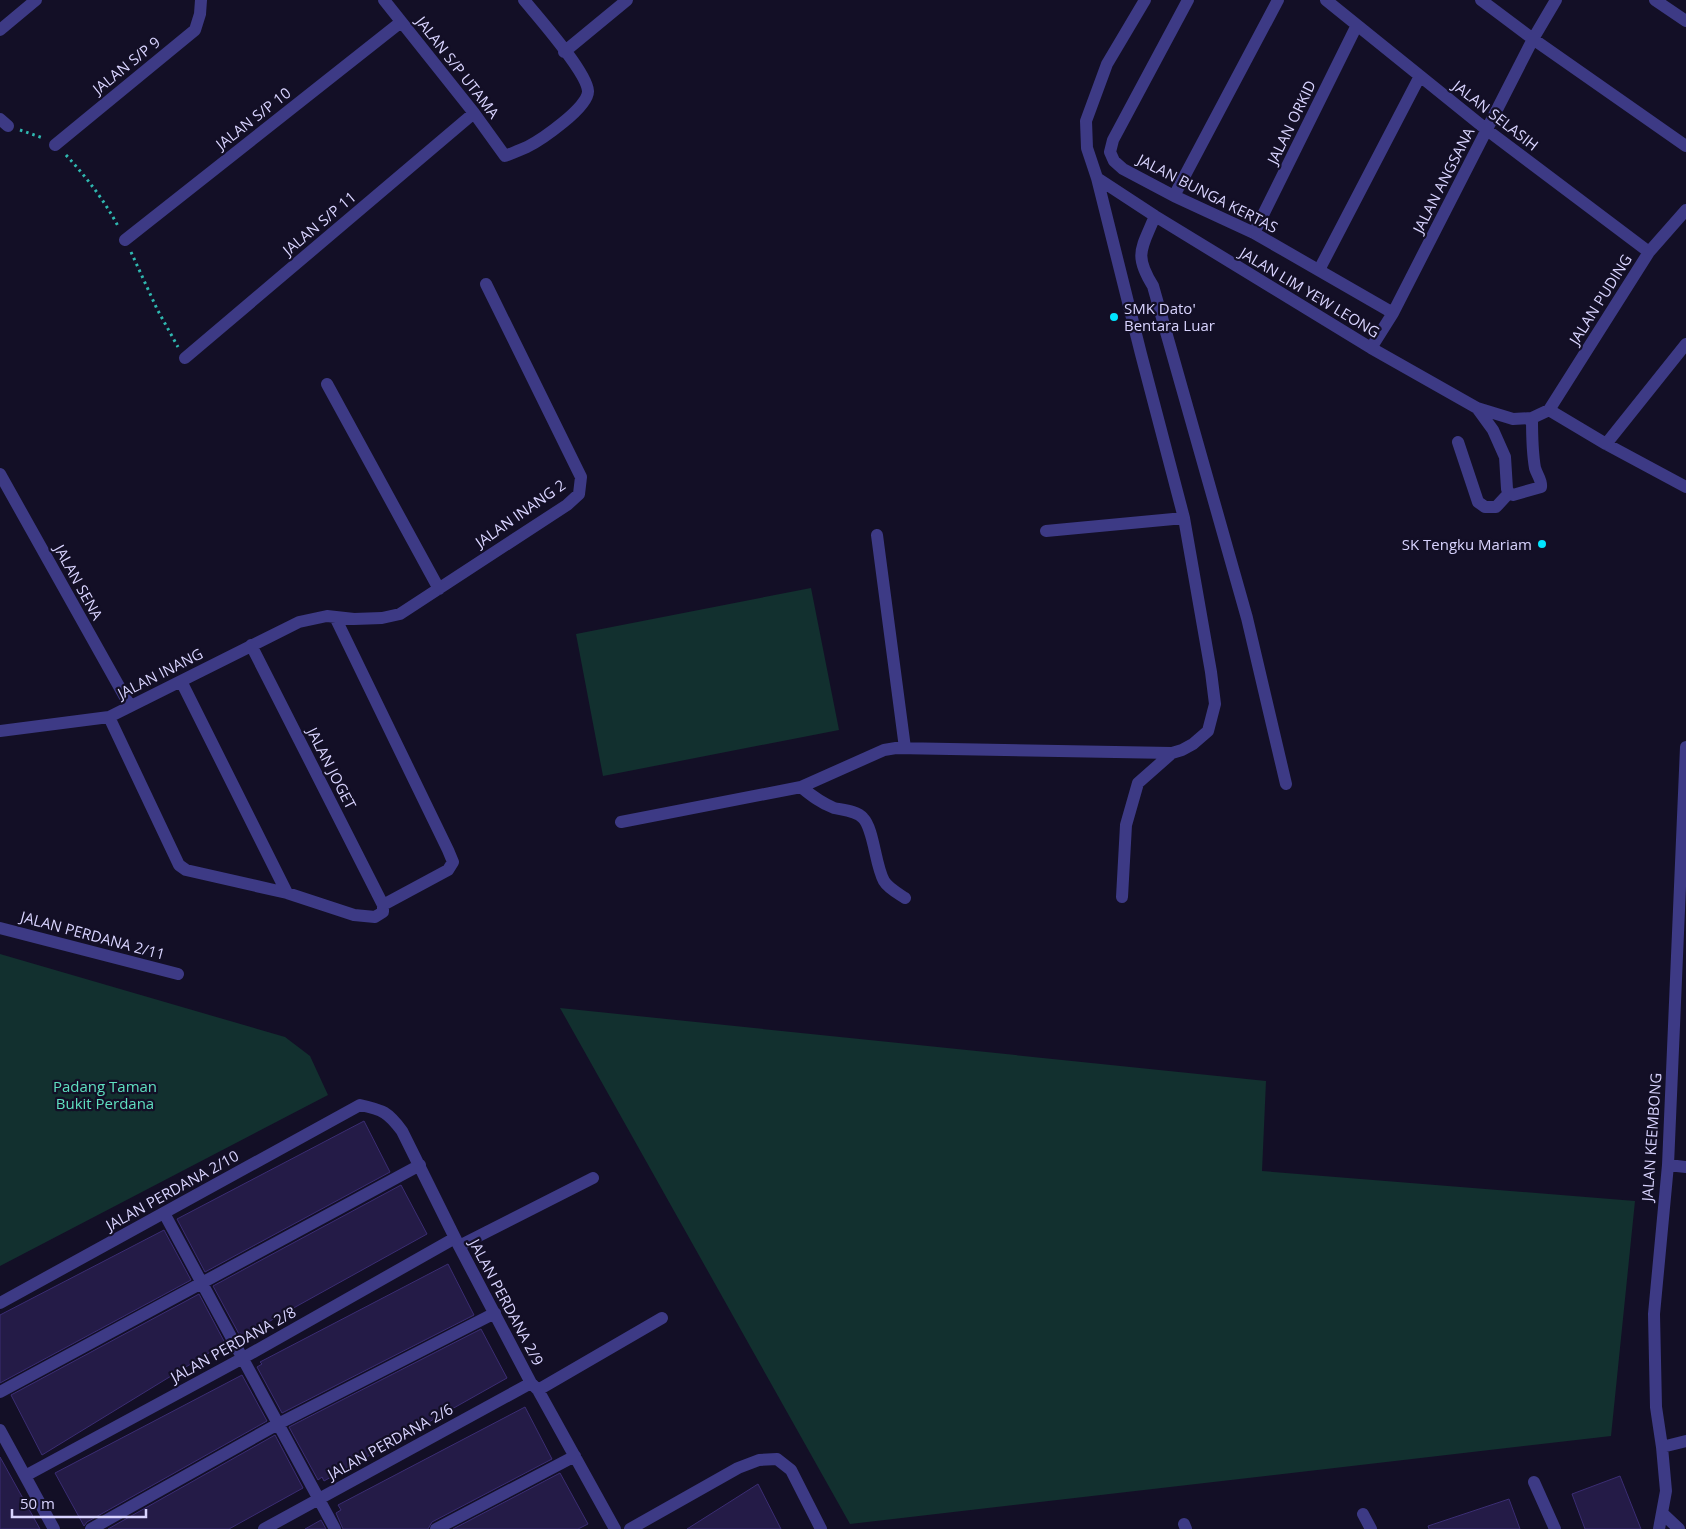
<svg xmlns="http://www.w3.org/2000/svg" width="1686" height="1529" font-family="'Open Sans',sans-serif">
  <rect width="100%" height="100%" fill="#130f26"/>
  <!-- green -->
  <path fill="#12302f" d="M811,588l28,142 -236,46 -27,-142z
    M0,954l285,83 25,19 18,39 -328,171z
    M560,1008l706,73 -4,90 373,30 -24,235 -761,88z"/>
  <!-- building -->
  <path fill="#241b47" stroke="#3b2d73" d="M364,1121l26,51 -185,100 -28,-53z
    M401,1185l26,49 -184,102 -2,-3 -2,1 -26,-48z
    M164,1230l27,50 -191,103v-68z
    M448,1264l26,51 -192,98 -25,-46 5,-3 -2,-2z
    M199,1294l26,49 -183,112 -31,-60z
    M481,1329l26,49 -183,103 -2,-4 -4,3 -29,-53z
    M242,1375l25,46 -180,101 -3,4 -29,-53z
    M525,1407l27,52 -120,63 -4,7h-85l-7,-16 5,-3 -3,-5z
    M275,1435l28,53 -74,41h-121z
    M0,1457l40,72h-40z
    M560,1473l28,51 -10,5h-125z
    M1620,1476l21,53h-56l-13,-35z
    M758,1484l23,45h-94z
    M1509,1499l11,30h-91l-1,-3z
    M321,1520l5,9h-21z"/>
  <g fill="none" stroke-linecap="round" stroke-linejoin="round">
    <!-- path -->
    <path stroke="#2fb8b0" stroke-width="3" stroke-dasharray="2.5 4" stroke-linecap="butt" d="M20,130l23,8
      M66,155c21,23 39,46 53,73
      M131,252l26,57 21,38"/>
    <!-- minor -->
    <path stroke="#3d3a85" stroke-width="12" d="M384,0l90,113 31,43c8,-3 15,-6 22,-9 14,-7 62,-40 61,-56 -1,-19 -50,-74 -64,-91
      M1145,0l-38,64 -21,57 1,27 10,30 58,38 216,132 106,60 36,11 19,-1 17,-8 57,34 80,43
      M1188,0l-75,140 -3,12 4,9 9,8 51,27 80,37 139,80
      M1326,0l161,130 162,122
      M1481,0l52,39 153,107
      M1655,0l31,21
      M0,30l36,-30
      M564,52l63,-52
      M0,119l8,7
      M55,145l140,-115 5,-16 1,-14
      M1174,196l104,-196
      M1155,216c-13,32 -22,38 -2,70l94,332 39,166
      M1254,233l103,-208
      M125,240l276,-218
      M1319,270l101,-194
      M1371,348l22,-35 140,-274 23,-39
      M185,358l289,-245
      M327,384l112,205
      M1477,408l16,22 12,27 2,32 2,4
      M1549,410l100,-158 37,-42
      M1458,442l20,60 7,5h11l13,-14
      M1606,444l80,-100
      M0,474l130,232
      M1509,493l4,2 28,-8c1,-7 -4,-12 -6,-19 -3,-17 -3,-33 -3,-50
      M1046,531l138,-13
      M877,535l28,213
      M335,617l113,233 5,12 -5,8 -65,35
      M181,681l106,212
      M109,717l70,148 7,5 101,23 67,22 21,2 8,-5v-7l-132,-260
      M0,731l109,-14 190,-95 28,-6 27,3 28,-1 18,-4 167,-109 12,-11 2,-17 -95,-193
      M801,787c11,9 20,16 33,21 9,2 23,3 29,10 11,11 12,47 21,63 4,7 15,13 21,17
      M621,822l180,-35 83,-37 12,-2 276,5 10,-3 11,-6 15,-13 7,-27 -4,-32 -27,-154 -43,-164 -44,-176
      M1122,897l4,-72 12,-42 34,-30
      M0,928l178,46
      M1668,1165l18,2
      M164,1213l171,316
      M459,1246l134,-68
      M0,1303l360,-198c23,5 28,7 42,26l57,115 72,137 7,7 77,139
      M538,1390l124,-72
      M0,1392l420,-227
      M0,1430l54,99
      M1662,1447l24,-6
      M25,1476l218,-118 212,-120
      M1534,1482l21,47
      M1363,1514l8,15
      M1663,1514l16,15
      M1184,1524l2,5
      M91,1529l187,-105 217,-111
      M264,1529l267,-146
      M436,1529l139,-73
      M630,1529l108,-61 21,-8 18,-1 14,11 30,59
      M1659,1529l7,-38 -4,-44 -6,-40 -2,-93 14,-149 18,-418"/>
  </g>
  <!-- markers -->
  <g fill="#00e5ff" stroke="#130f26" stroke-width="2">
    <circle cx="1114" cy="317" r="5"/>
    <circle cx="1542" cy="544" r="5"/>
  </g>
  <g text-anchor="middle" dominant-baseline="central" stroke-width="4.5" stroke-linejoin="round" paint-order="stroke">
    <!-- street labels -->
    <g font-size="15" fill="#d9d4ff" stroke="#130f26">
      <text transform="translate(126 65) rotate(-39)">JALAN S/P 9</text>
      <text transform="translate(458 67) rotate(52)">JALAN S/P UTAMA</text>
      <text transform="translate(1496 115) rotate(38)">JALAN SELASIH</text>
      <text transform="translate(253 118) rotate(-38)">JALAN S/P 10</text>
      <text transform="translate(1291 122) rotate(-64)">JALAN ORKID</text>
      <text transform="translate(1443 180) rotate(-63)">JALAN ANGSANA</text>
      <text transform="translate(1208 193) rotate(27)">JALAN BUNGA KERTAS</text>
      <text transform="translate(319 223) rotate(-40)">JALAN S/P 11</text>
      <text transform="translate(1310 292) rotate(31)">JALAN LIM YEW LEONG</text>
      <text transform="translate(1600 299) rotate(-58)">JALAN PUDING</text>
      <text transform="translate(520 513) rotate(-35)">JALAN INANG 2</text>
      <text transform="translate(79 582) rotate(61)">JALAN SENA</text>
      <text transform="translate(160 673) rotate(-27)">JALAN INANG</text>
      <text transform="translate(332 768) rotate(63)">JALAN JOGET</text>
      <text transform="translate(93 935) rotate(15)">JALAN PERDANA 2/11</text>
      <text transform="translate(1651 1137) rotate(-86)">JALAN KEEMBONG</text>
      <text transform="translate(172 1190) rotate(-29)">JALAN PERDANA 2/10</text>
      <text transform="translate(507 1302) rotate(62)">JALAN PERDANA 2/9</text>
      <text transform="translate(233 1344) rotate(-29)">JALAN PERDANA 2/8</text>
      <text transform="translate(390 1441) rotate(-29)">JALAN PERDANA 2/6</text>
    </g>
    <!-- poi labels -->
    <g font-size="15" fill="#d9d4ff" stroke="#130f26" text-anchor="start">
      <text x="1124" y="308">SMK Dato'<tspan x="1124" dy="17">Bentara Luar</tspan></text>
      <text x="1532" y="544" text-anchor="end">SK Tengku Mariam</text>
    </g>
    <!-- park labels -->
    <g font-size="15" fill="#5fe0c0" stroke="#130f26">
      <text x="105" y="1086">Padang Taman<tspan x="105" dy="17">Bukit Perdana</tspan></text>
    </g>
  </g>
  <!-- scale -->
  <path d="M12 1509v8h134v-8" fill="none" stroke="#d9d4ff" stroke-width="2.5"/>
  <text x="20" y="1509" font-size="15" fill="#d9d4ff" stroke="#130f26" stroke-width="4" paint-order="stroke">50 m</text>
</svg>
